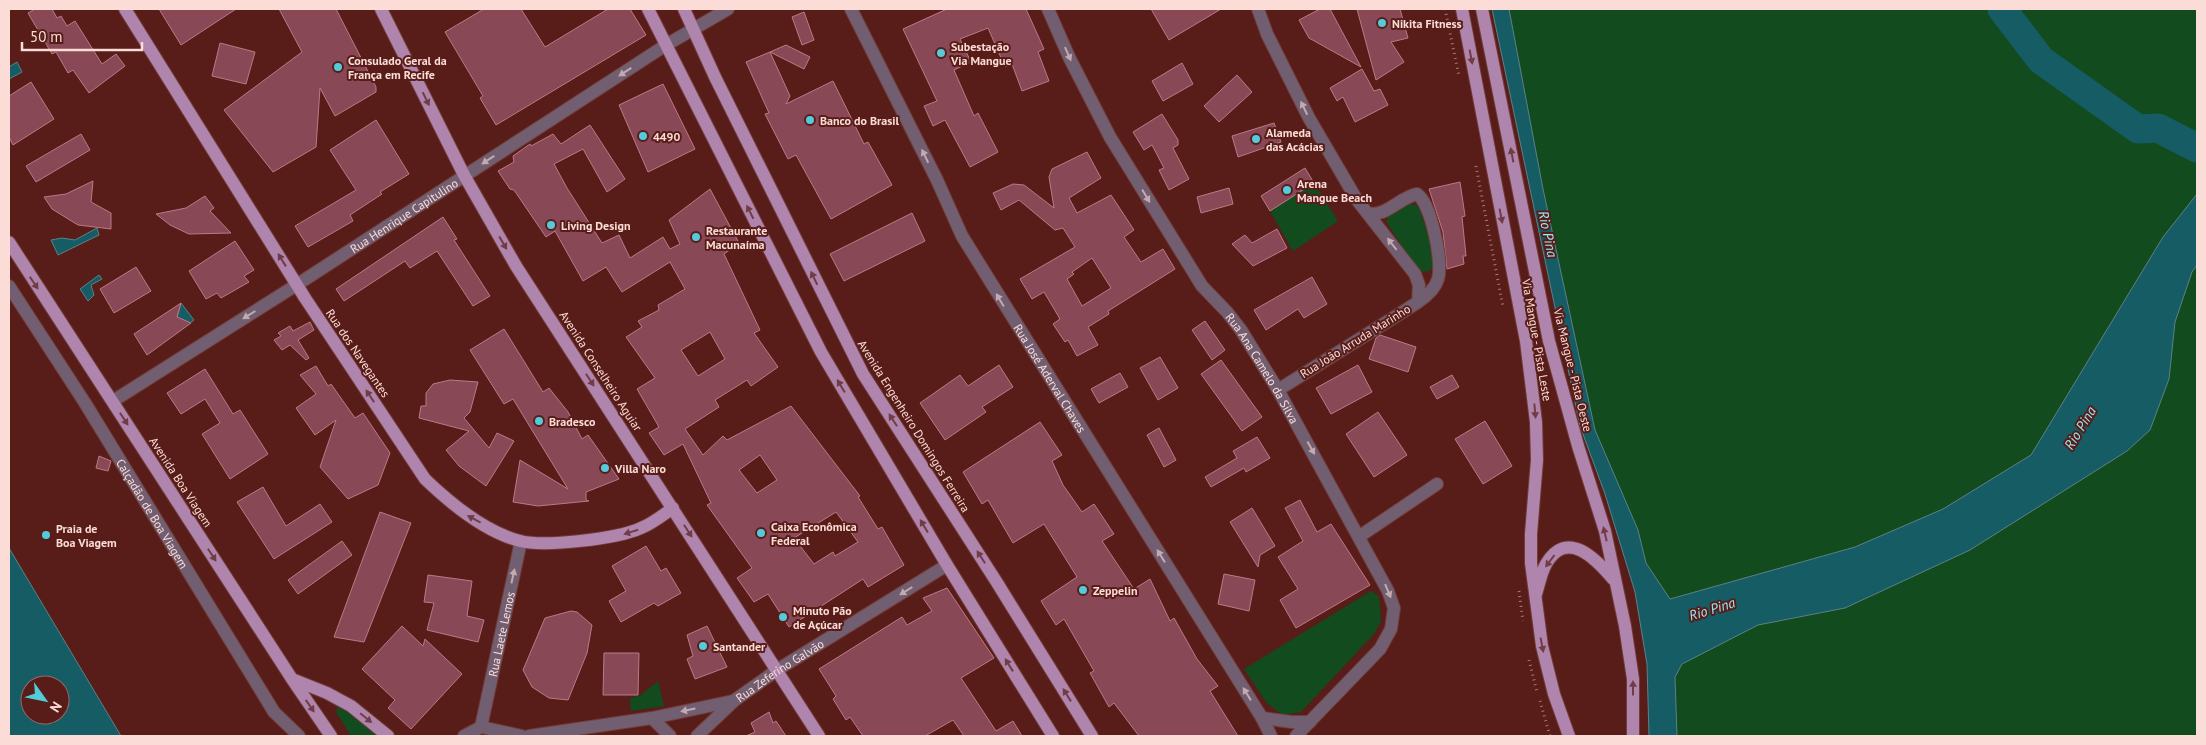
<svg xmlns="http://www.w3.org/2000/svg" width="2206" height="745" font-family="'PT Sans',sans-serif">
  <rect width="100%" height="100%" fill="#581d19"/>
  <!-- green -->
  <path fill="#114b1e" d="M1509,9h688v185l-34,43 -132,218 -88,54 -88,38 -185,52 -24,-36 -8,-33 -43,-100 -52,-241z
    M1314,183l24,38 -45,30 -23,-40z
    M1408,204l9,1 3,5 14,43v13l-5,5 -8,1 -5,-4 -29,-45v-5l3,-6z
    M2197,265v471h-520l-2,-59 7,-13 76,-39 87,-17 125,-58 157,-99 42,-72 6,-57 17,-50z
    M1371,591l8,5 2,25 -7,13 -73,78 -19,3 -16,-13 -22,-33z
    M658,681l6,25 -33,5 -1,-13 11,-3z
    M341,704l40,32h-30l-15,-24 1,-4z"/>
  <!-- water -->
  <path fill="#165c65" stroke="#5b8287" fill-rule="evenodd" d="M1492,9h17l34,180 52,241 43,100 8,33 24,36 185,-52 88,-38 88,-54 132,-218 34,-43v71l-5,7 -17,50 -6,57 -19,51 -23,21 -157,99 -125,58 -87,17 -76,39 -7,13 2,59h-28l-2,-72 -12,-72 -30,-98 -25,-68z
    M17,62l5,10 -13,7v-12z
    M97,228l2,7 -41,20 -7,-15 11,-2 13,2z
    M99,275l3,4 -11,6 3,10 -6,6 -8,-12z
    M181,303l13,17 -8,6 -2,-6 -7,-3z
    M9,548l112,188h-112zM30,685h30v30h-30z"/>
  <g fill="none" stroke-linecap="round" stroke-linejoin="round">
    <!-- river -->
    <path stroke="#165c65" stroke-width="29" d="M2002,9l39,51 97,69 20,-1 39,20"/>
  </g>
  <!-- building -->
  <path fill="#894856" stroke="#be7886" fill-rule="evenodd" d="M35,9h17l5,9 4,-2 6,10 8,-5 27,43 14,-10 9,12 -36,27 -16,-23 -5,3 -12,-21 -4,2 -24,-41z
    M159,9h77l-55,36z
    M279,9h57l40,78v5l-41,24 -15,-28 -4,59 -43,25 -49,-62 78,-58z
    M484,9h37l24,38 63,-38h22l16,26 -150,90 -16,-27 3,-2 -38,-64z
    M947,9h79l18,40 -6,3 11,29 -27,10 -10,-27 -7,3 -17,-39 -28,11 11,23 -17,8 20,46 4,-3 20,39 -28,15 -25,-47 -12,6 -9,-20 13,-5 -34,-72z
    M1151,9h70l-52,31z
    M1320,9h10l31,58 -52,-29 -10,-18z
    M1357,9h43l8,29 -17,4 13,20 -28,18z
    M804,12l10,28 -12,5 -10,-28z
    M220,43l35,9 -9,32 -34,-8z
    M786,45l24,12 -6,12 -34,-17z
    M770,52l20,44 -4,8 47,-23 31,63 4,-2 24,43 -61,34 -35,-64 -8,4 -23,-45 4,-1 -23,-51z
    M1182,63l11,21 -30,17 -11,-20z
    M1362,69l12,22 6,-2 8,16 -33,17 -12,-25 -6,4 -7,-13z
    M1237,75l15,17 -33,30 -15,-16z
    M31,82l23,37 -41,26 -4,-8v-41z
    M663,84l32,65 -47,23 -29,-67z
    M1162,114l16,26v5l-5,3 16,31 -20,11 -10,-20 5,-2 -12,-23 -8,5 -11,-18z
    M376,120l33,54 -29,18 2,2 -32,21 3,6 -45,26 -13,-21 61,-36 -26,-40z
    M1274,123l7,19 -43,15 -6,-21z
    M590,125l35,54 -18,13 -24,-43 -29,15 13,24 35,55 17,-8 11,23 33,-21 7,12 10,-5 -11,-24 41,-31 29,54 -15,11 36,76 -6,3 24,34 -27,19 -4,-6 -32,20 4,7 -34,22 18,26 20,-19 4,4 64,-34 69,90 -2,1 20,32 4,-2 22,38 -36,22 -5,-8 -74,48 -21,-33 -14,8 -17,-24 15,-10 -45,-63 4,-2 -28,-59 -19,11 -15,-22 10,-6 -22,-38 18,-11 -29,-41 16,-10 -4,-6 21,-11 -1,-5 27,-16 -15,-27 -48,30 -16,-25 -23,14 -28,-50 -9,6 -32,-47 -4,-1 -12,-18 16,-9 -1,-6 17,-12 1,2 22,-12 8,10zM710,332l15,27 -27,17 -17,-26zM760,455l17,25 -20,13 -18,-23zM836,512l22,30 -23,14 -2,-4 -19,12 -20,-26z
    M81,134l9,16 -54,32 -10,-16z
    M1087,152l14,26 -32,20 8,15 34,-18 23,35 -10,7 17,25 22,-13 12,20 -67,42 1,3 -21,13 10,18 -21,11 -9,-16 -3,2 -12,-18 7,-5 -16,-27 -12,7 -12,-20 55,-32 -12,-19 -8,2 -36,-30 -18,10 -8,-17 20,-9 11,1 30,23 -5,-31 3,-8zM1092,258l19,30 -29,18 -15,-27 7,-5 -2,-2z
    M1305,168l9,15 -44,28 -9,-15z
    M93,181l-2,21 20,11v16l-33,-4 -26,-16 -8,-12 22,-3z
    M1460,182l5,34 -3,1 4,39h-3l1,8 -17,5 -4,-37 -14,-43z
    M1229,188l4,16 -32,9 -4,-16z
    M205,196l9,12 -4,3 21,22 -42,1 -19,-9 -14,-11 30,-6z
    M912,213l13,28 -81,40 -14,-27z
    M443,217l14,22 -3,1 36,56 -17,10 -36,-55 -27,17 -5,-7 -61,40 -8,-12z
    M1277,229l10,19 -34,18 -21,-22 13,-9 7,8z
    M235,241l19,29 -10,6 5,6 -28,16 -4,-5 -11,6 -17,-28z
    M136,267l15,24 -37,22 -14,-24z
    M1312,277l15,27 -23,14 -6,-9 -32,21 -12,-20z
    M181,303l-4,14 14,6 -44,32 -13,-21z
    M1205,321l20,29 -13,10 -20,-30z
    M310,322l4,8 -16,10 11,18 -3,2 -16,-15 -8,5 -8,-10 7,-4 -3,-3 12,-7 3,5z
    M504,329l39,63 6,-4 19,24 14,27 6,-4 31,44 -33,13v8l3,1 -51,5 -25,-4 7,-42 48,29 -55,-90 -9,5 -34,-54z
    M1380,335l36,12 -8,25 -39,-13 7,-21z
    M1160,357l18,31 -20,12 -18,-32z
    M1221,360l41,57 -20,14 -41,-57z
    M999,365l14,22 -31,20 4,5 -41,28 -25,-37 40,-28 8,11z
    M1358,365l14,27 -41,22 -15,-26z
    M316,366l12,20 3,-2 24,34 8,-5 27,40 -12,32 -30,14 -28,-32 16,-47 -21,15 -19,-27 20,-14 -16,-19z
    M205,369l28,45 7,-4 28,44 -38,25 -28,-45 18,-11 -15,-24 -24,15 -14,-21z
    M1120,373l8,14 -29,16 -8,-14z
    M1452,375l7,12 -22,12 -7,-12z
    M450,380l28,2 -8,30 -6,6 25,30 8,-15 17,8 -28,45 -27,-20 -13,-16 23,-19 -50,-13 2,-12h5v-13l7,-9z
    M1378,412l29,43 -33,22 -28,-43z
    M1485,421l27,45 -29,18 -28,-45z
    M1040,422l22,33 -10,6 11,24 19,27 12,-8 20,30 -12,7 32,48 16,-10 20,42 4,-3 23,41 21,27 -8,5 28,45h-99l-25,-33 -5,4 -19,-34 4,-2 -30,-52 -8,6 -15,-24 36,-24 -33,-53 -31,19 -25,-43 -6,4 -19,-32z
    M1159,428l17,32 -12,7 -17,-32z
    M1257,437l13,21 -24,14 -2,-4 -33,19 -6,-10 32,-19 -4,-7z
    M99,456l12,5 -3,10 -12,-3z
    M263,487l23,39 34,-22 12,18 -58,37 -37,-57z
    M1300,500l17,32 14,-8 39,61 -74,43 -16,-28 18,-11 -20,-32 25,-16 -18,-33z
    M1252,508l23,38 -15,9 -2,12 -28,-45z
    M380,512l31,11 -47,119 -30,-5z
    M342,541l10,14 -54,39 -10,-14z
    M646,546l15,25 5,-3 15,25 -23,13 -4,-3 -33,19 -12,-21 17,-10 -14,-25z
    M1224,574l31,6 -6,31 -31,-7z
    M428,575l44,6 -5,35 17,4 -6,22 -51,-12 7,-27 -10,-1z
    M947,588l47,70 -33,20 35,53 17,-10 9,15h-58l-11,-16 -28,16h-62l-13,-19 -4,3 -13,-21 3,-3 -17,-27 83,-52 5,8 25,-14 -9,-13z
    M571,611l6,1 15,13 -5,28 -19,47 -19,-2 -17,-11 -9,-17 22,-52z
    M402,626l21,20 2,-7 37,35 -51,55 -23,-21 7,-8 -33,-31z
    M707,626l20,41 -32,12 -8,-20 6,-3 -6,-21z
    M604,653h35l-1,42h-35z
    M769,712l4,11 3,-2 10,15h-40l9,-4 -4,-9z"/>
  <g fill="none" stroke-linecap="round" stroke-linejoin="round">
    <!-- minor casing -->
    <g stroke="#723c37" stroke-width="14">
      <g id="minor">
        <path id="s1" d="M851,9l86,171 25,56 300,482 9,18"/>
        <path id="s2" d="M1048,9l21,48 41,80 92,149 25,26 14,18 37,60 110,201 6,17 -3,21 -11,20 -84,87"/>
        <path d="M1258,9l9,25 42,84 48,82 58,74 4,11 -1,17 -17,11 -123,77"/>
        <path d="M1368,213c17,5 32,-16 49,-19 14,9 26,68 21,85 -3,10 -11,17 -20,23"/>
        <path id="s3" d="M9,286l76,117 189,309 25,24"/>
        <path id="s4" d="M113,401l185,-117 368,-239 62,-36"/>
        <path d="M1360,536l77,-52"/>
        <path d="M652,718l18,18"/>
        <path d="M1262,718l30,4h18"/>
        <path id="s5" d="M481,727l40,-186"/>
        <path d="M464,736l17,-9 41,9"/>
        <path d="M529,736l123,-18 81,-17"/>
        <path id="s6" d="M697,736l38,-36 42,-30 170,-105"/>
      </g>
    </g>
    <!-- major casing -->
    <g stroke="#723c37" stroke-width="14">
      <path id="major" d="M125,9l180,289 120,181c25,24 60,53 95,62 25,6 97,-2 121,-13 11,-4 22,-13 32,-20
        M381,9l83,166 52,91 303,470
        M648,9l173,343 126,213 106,171
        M684,9l31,68 148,297 133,207 96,155
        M1462,9l64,332 10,81 1,38 -6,74v29l11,83 12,48 15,42
        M1482,9l67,332 29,105 27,85 20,95 8,53v57
        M9,242l283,437 39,57
        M1536,594c3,-9 5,-21 10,-30 21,-36 50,-5 67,15
        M292,679l35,14 24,13 37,30"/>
    </g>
    <!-- path -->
    <path stroke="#a87a76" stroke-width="3" stroke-dasharray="1 4" stroke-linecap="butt" d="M1445,9l14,67
      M1476,166l27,141
      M1519,591l4,30
      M1529,660l8,32
      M1540,701l10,35"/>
    <!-- minor -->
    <use href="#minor" stroke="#725e71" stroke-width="12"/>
    <!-- major -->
    <use href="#major" stroke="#af85ae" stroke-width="12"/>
  </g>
  <!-- one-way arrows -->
  <defs><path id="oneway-solid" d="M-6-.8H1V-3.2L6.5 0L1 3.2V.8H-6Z" transform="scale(1.25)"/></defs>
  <g fill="#c4aaae">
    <use href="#oneway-solid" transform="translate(1068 54) rotate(66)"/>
    <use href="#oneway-solid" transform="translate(625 72) rotate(147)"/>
    <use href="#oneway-solid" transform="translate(1304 108) rotate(-116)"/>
    <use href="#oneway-solid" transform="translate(925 156) rotate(-116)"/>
    <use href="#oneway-solid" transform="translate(488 160) rotate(147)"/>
    <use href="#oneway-solid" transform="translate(1146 196) rotate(59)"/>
    <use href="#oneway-solid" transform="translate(1392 244) rotate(-128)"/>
    <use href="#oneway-solid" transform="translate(1000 300) rotate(-121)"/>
    <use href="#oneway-solid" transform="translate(249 315) rotate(148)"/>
    <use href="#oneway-solid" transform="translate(1311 448) rotate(61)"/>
    <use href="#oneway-solid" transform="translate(1161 556) rotate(-122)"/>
    <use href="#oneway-solid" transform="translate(513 576) rotate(-78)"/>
    <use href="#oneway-solid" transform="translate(906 591) rotate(148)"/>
    <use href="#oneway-solid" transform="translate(1388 591) rotate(67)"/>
    <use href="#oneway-solid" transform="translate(1247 694) rotate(-122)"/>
    <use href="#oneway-solid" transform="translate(688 710) rotate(168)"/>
  </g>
  <g fill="#723c46">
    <use href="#oneway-solid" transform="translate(1471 57) rotate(79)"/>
    <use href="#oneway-solid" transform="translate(426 99) rotate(64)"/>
    <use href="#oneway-solid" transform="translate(1512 155) rotate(-101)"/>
    <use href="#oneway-solid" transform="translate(750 212) rotate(-117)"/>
    <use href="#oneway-solid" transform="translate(1501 216) rotate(79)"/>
    <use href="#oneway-solid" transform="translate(503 243) rotate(60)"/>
    <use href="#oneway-solid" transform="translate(282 260) rotate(-122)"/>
    <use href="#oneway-solid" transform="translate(814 278) rotate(-116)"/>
    <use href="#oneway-solid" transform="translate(34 283) rotate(56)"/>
    <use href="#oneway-solid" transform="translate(590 380) rotate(57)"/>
    <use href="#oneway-solid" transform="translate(841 386) rotate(-121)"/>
    <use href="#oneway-solid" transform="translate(370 396) rotate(-124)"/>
    <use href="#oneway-solid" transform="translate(1535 411) rotate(85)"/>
    <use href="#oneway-solid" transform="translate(124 419) rotate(57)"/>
    <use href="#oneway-solid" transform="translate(893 420) rotate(-123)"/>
    <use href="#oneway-solid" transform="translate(474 519) rotate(-152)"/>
    <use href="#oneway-solid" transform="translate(924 526) rotate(-121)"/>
    <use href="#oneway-solid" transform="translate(688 531) rotate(57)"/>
    <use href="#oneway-solid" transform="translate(631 532) rotate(163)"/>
    <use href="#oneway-solid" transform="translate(1605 534) rotate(-103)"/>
    <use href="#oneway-solid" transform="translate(212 555) rotate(57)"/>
    <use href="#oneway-solid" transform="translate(981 557) rotate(-123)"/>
    <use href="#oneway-solid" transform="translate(1550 561) rotate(127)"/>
    <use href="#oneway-solid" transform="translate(1542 645) rotate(79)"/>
    <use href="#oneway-solid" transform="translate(1009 665) rotate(-122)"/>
    <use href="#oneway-solid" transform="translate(1633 688) rotate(-90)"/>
    <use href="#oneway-solid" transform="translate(1067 695) rotate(-122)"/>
    <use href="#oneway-solid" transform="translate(310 706) rotate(55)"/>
    <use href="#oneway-solid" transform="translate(366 718) rotate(39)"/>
  </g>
  <!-- markers -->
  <g fill="#53cbdb" stroke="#581d19" stroke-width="2">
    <circle cx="1382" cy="23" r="5"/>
    <circle cx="941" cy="53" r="5"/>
    <circle cx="338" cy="67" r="5"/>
    <circle cx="810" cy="120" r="5"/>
    <circle cx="643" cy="136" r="5"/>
    <circle cx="1256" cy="139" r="5"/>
    <circle cx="1287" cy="190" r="5"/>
    <circle cx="551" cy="225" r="5"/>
    <circle cx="696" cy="237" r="5"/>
    <circle cx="539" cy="421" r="5"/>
    <circle cx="605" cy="468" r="5"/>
    <circle cx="761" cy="533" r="5"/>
    <circle cx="46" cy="535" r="5"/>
    <circle cx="1083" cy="590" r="5"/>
    <circle cx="783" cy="617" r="5"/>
    <circle cx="703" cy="646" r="5"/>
  </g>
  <g text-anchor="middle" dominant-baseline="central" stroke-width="4" stroke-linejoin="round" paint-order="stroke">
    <!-- poi labels -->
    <g font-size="12" font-weight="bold" fill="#fbdcd7" stroke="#581d19" text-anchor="start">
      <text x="1392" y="23">Nikita Fitness</text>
      <text x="951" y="46">Subestação<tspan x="951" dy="14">Via Mangue</tspan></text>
      <text x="348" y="60">Consulado Geral da<tspan x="348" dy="14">França em Recife</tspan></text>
      <text x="820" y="120">Banco do Brasil</text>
      <text x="1266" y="132">Alameda<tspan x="1266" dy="14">das Acácias</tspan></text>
      <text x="653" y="136">4490</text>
      <text x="1297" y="183">Arena<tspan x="1297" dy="14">Mangue Beach</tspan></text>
      <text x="561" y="225">Living Design</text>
      <text x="706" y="230">Restaurante<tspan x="706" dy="14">Macunaíma</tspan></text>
      <text x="549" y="421">Bradesco</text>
      <text x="615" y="468">Villa Naro</text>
      <text x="771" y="526">Caixa Econômica<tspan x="771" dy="14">Federal</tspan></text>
      <text x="56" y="528">Praia de<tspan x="56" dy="14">Boa Viagem</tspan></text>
      <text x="1093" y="590">Zeppelin</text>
      <text x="793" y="610">Minuto Pão<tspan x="793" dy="14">de Açúcar</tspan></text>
      <text x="713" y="646">Santander</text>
    </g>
    <!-- street labels -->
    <g font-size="12" fill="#fbdcd7" stroke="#581d19">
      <text stroke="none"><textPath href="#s4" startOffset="345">Rua Henrique Capitulino</textPath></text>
      <text transform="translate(1537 340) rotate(80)">Via Mangue - Pista Leste</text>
      <text transform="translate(1355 341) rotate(-32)">Rua João Arruda Marinho</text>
      <text transform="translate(358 353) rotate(56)">Rua dos Navegantes</text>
      <text stroke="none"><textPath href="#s2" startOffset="420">Rua Ana Camelo da Silva</textPath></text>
      <text transform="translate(1573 370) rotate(76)">Via Mangue - Pista Oeste</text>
      <text transform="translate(601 371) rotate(57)">Avenida Conselheiro Aguiar</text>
      <text stroke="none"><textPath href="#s1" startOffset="420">Rua José Aderval Chaves</textPath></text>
      <text transform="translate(914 426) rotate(58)">Avenida Engenheiro Domingos Ferreira</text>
      <text transform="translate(181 482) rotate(57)">Avenida Boa Viagem</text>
      <text stroke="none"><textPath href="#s3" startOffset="269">Calçadão de Boa Viagem</textPath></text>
      <text stroke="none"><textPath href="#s5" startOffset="95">Rua Laete Lemos</textPath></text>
      <text stroke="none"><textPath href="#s6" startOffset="106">Rua Zeferino Galvão</textPath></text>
    </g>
    <!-- water labels -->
    <g font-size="14" font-style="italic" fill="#98e8f4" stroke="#581d19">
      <text transform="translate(1548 234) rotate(78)">Rio Pina</text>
      <text transform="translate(2080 428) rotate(-59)">Rio Pina</text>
      <text transform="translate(1712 609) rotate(-17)">Rio Pina</text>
    </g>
  </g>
  <!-- border -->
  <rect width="2206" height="745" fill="none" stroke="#fbdcd7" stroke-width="20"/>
  <!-- north arrow -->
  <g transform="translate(45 700) rotate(123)"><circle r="24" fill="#581d19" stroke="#996965"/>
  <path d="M0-4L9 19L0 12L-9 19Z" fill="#53cbdb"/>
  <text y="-8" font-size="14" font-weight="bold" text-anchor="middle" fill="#fbdcd7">N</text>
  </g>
  <!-- scale -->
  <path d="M22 42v8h120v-8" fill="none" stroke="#fbdcd7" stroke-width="2.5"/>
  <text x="30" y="42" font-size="15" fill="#fbdcd7" stroke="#581d19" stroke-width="4" paint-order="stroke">50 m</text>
</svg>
